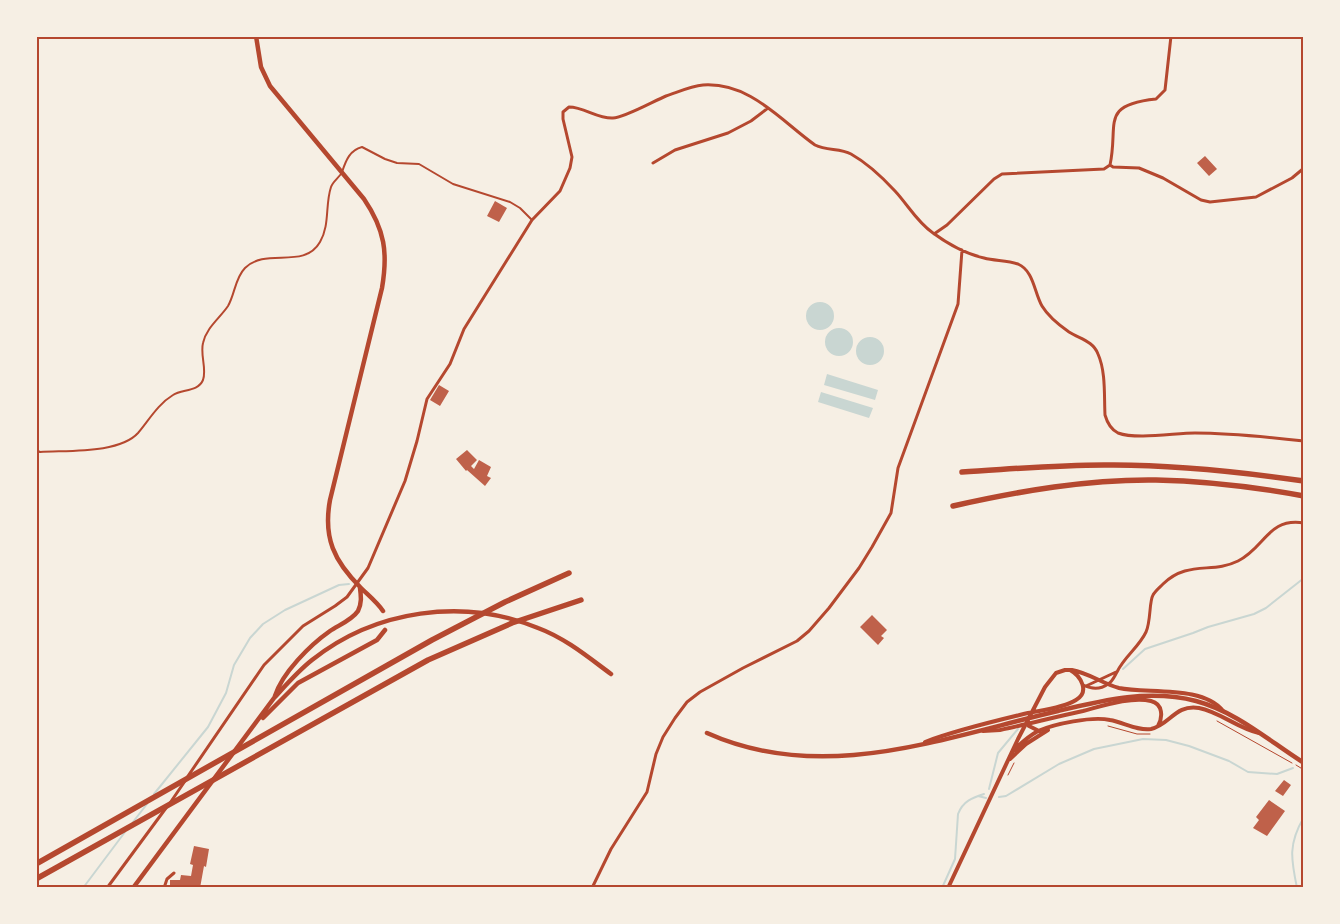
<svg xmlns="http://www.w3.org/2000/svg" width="1340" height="924" font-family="Barlow,sans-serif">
  <rect width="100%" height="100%" fill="#f6efe4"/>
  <!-- water -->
  <path fill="#c9d6d2" d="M806 316a14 14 0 1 1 28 0a14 14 0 1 1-28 0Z
    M825 342a14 14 0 1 1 28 0a14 14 0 1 1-28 0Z
    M856 351a14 14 0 1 1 28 0a14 14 0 1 1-28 0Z
    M827,374l51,16 -3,10 -51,-15z
    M821,392l52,16 -4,10 -51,-16z"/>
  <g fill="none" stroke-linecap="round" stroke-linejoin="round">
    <!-- stream -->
    <path stroke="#c9d6d2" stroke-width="2" d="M1123,669l22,-20 48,-16 15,-6 46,-13 12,-6 38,-30
      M989,789l9,-36 20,-24
      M154,794l54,-67 18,-34 8,-28 16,-27 13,-14 22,-14 54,-25 10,-1
      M978,796l8,2
      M999,797l7,-1 53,-32 35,-15 49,-10 23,1 23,6 40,15 19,11 29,2 16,-6
      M133,822l14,-18
      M83,888l42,-56
      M942,888l13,-29 3,-45c5,-13 14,-16 26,-20
      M1297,888c-6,-29 -9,-44 7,-71"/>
  </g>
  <!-- building -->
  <path fill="#bf614a" d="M1205,156l12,13 -8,7 -12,-13z
    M495,201l12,7 -8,14 -12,-6z
    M439,385l10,6 -9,15 -10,-6z
    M467,450l10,10 -6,6 3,3 5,-9 12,7 -4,9 4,2 -6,8 -18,-16 -1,1 -10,-12z
    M872,615l15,15 -6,6 3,2 -6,7 -18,-18z
    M1284,780l7,5 -8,11 -8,-5z
    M1269,800l16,11 -18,25 -14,-8 6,-8 -3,-3z
    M194,846l15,3 -3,18 -2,-1 -4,22h-30v-8h10l1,-5 10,1 2,-11 -3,-1z"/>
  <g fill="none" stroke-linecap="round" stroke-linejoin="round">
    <!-- path -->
    <path stroke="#b5482f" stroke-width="1" d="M1217,721l75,42
      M1108,726l29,8h13
      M1296,765l8,5
      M1008,775l6,-12"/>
    <!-- service -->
    <path stroke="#b5482f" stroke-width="2" d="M36,450l4,2c26,-2 79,2 98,-19 11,-13 20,-29 35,-38 9,-6 25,-3 30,-15 4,-11 -3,-25 0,-37 3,-15 17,-25 25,-37 7,-12 7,-28 17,-38 21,-21 59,2 75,-26 10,-17 5,-37 11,-55 2,-6 9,-10 11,-15 4,-12 8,-22 20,-25l23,12 12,4 22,1 34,20 57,18 10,6 12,12"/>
    <!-- minor -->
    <path stroke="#b5482f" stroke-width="3" d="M653,163l22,-13 53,-17 23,-12 17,-13
      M1110,165l3,2 26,1 24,10 38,22 9,2 46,-5 36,-19 12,-10
      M1110,165c9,-41 -11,-60 46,-66l9,-9 6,-54
      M934,234l13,-9 47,-46 8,-5 102,-5 6,-4
      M1083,685c8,4 17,5 25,-1 5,-3 6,-7 9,-12 7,-15 22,-25 29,-40 5,-11 3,-30 7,-37 2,-4 7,-8 10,-11 25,-24 49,-10 75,-23 27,-13 30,-44 66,-38
      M1086,686l30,-14
      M188,776l76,-111 39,-39 32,-20 12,-9 21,-29 37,-87 12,-40 10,-42 23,-35 14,-35 68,-109 28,-29 10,-23 2,-11 -9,-38v-7l6,-5c15,0 29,12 44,11 11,0 41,-17 53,-22 12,-4 25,-10 37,-11 47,-3 77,35 112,60 12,6 25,3 36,9 16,9 32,24 44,37 13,14 22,31 38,42 15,11 33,21 51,25 11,3 23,2 34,6 16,7 16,28 24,42 6,10 17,19 27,26 11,7 24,9 29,22 8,18 6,42 7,61 2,7 5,14 13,18 19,7 57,0 77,0 37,0 73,4 109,8
      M170,803l15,-22
      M107,888l59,-80
      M164,888l3,-9 7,-6
      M592,888l19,-39 36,-57 9,-38 7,-17 12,-19 12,-16 13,-10 43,-24 54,-27 12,-10 20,-23 30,-40 13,-21 19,-34 7,-45 60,-164 4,-54"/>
    <!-- tertiary -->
    <path stroke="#b5482f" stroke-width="4" d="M1029,726l10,5
      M983,731l17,-1c28,-6 55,-13 83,-19 19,-5 49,-15 68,-10 12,3 12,16 7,25
      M925,742c31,-12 70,-21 103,-29 15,-3 35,-5 48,-13 14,-8 5,-24 -6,-30
      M1014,750c7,-7 15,-14 24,-19 16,-7 54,-15 72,-11 13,2 27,11 41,9 19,-4 24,-25 48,-21 21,4 38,20 60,25
      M1010,759l16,-15 22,-14
      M948,888l70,-149 27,-52 11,-14 9,-3h7c17,3 31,14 47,18 28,6 84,-3 104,23"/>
    <!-- secondary -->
    <path stroke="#b5482f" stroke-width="4.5" d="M256,36l5,31 9,19 94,113c21,31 24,54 18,89l-52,212c-7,38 4,61 31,88 7,7 16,14 22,23
      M275,696c7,-23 35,-51 55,-65 9,-6 22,-11 28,-20 4,-8 3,-15 2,-23
      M263,718l35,-35 79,-43 8,-10
      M707,733c116,52 235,5 351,-22 46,-11 91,-22 138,-10 41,11 73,40 108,62
      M133,888l141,-190c12,-13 24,-27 38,-38 63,-50 151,-63 226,-32 27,10 50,29 73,46"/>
    <!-- motorway -->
    <path stroke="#b5482f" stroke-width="5.5" d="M962,472c51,-3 102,-8 152,-7 64,0 127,7 190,16
      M953,506c67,-15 135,-27 203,-26 49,1 99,7 148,16
      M36,864l396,-224 73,-38 64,-29
      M36,879l392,-219 84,-37 69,-23"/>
  </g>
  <!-- border -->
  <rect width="1340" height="924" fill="none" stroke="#f6efe4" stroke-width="75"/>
  <rect x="38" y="38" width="1264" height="848" fill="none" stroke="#b5482f" stroke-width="2"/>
</svg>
